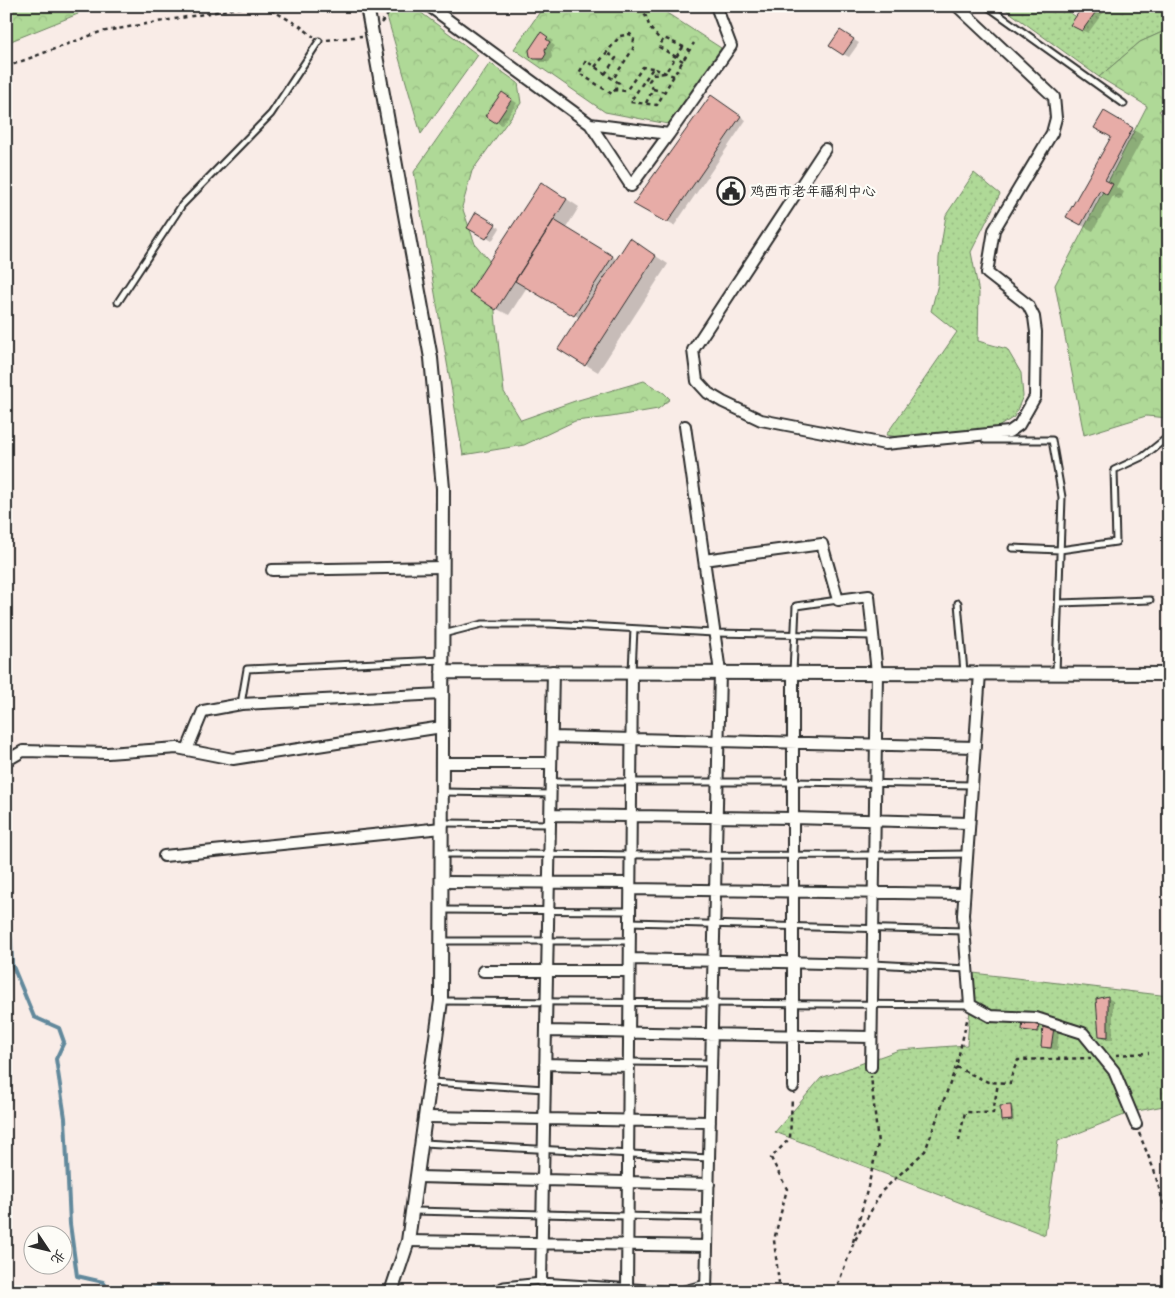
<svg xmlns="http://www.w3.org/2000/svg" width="1175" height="1298" font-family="Pangolin,'LXGW WenKai TC',sans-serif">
  <defs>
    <pattern id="grass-dots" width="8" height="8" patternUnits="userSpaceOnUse" patternTransform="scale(1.25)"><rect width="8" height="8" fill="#afd997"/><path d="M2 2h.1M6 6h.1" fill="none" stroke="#97ba82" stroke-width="1.8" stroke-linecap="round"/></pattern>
    <pattern id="forest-crowns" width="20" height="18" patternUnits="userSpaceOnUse" patternTransform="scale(1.25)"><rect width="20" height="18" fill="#afd997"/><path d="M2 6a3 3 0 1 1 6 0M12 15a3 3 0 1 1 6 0" fill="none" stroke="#97ba82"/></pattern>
  </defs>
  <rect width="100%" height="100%" fill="#f9ece7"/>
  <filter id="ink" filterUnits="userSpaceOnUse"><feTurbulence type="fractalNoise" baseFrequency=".02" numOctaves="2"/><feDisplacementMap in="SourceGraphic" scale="10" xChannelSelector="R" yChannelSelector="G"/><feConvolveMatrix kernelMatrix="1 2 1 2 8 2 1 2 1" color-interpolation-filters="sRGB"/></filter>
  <g filter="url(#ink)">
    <!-- grass -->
    <path fill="url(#grass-dots)" stroke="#6d8261" d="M1001,6h58l24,15 10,-15h76v23l-29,13 -41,35z
      M974,173l26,21 -29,58 8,41 -1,48 29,8 14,24 2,23 -9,21 -16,10 -24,6 -62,6 -26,-4 71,-103 -26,-21 7,-27 1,-26 7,-43z
      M973,973l196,23v109l-37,7 -74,29 -13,94 -270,-103 46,-54 78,-28 68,-5z"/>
    <!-- forest -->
    <path fill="url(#forest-crowns)" stroke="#6d8261" d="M6,6h69l3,8 -72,29z
      M384,6h28l66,49 -57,79z
      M544,6h112l65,42 -53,76 -63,-12 -91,-63z
      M1169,29v75l-10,7 10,12v295l-23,-2 -62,19 -29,-150 92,-179 -48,-29 41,-35z
      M490,63l28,20 3,20 -49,68 -10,36 13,37 16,19 5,61 8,68 17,28 54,-19 69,-20 20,12 6,6 -12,10 -47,8 -36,4 -51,24 -61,10 -49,-283z"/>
    <!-- shadow -->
    <path fill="#0003" d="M1085,6h23l-20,27 -11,-5z
      M846,35l13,8 -10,14 -6,-3z
      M547,37l6,4 -2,2 4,3 -4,6 1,5 -3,5h-8l-10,-6z
      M508,97l9,6 -15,22 -6,-3z
      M717,100l29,20 -72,106 -39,-23z
      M1104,113l40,23 -28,51 8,5 -4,8 -7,-4 -20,35 -14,-7 34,-87z
      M553,190l26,17 -13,21 52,32 24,-13 26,17 -70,108 -38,-23 20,-31 -53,-31 -18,28 -12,-6z
      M477,214l23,14 -8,13 -23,-14z
      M1108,998l5,3v38h-7l-6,-3z
      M1038,1023l3,2 -1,7 -17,-2z
      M1053,1028l6,3 -2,19 -9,-1 -6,-3z
      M1011,1106l2,2 1,13 -9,1 -3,-2z"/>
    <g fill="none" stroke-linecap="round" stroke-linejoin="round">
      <!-- stream -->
      <path stroke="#62899c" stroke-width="4" d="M6,932l5,7 1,25 22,53 25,11 5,14 -8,17 9,59 5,106 7,52 26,6 7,10
        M144,1292l13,-5 18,5"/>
    </g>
    <!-- building -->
    <path fill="#e7aca7" stroke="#2b2b2b" d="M1083,6h17l-18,25 -12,-6z
      M840,30l14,9 -11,16 -14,-9z
      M541,32l7,5 -2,2 4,3 -5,7 1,5 -3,5h-9l-4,-3 -1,-6z
      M502,92l10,7 -16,24 -11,-7z
      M711,95l30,21 -74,107 -34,-19z
      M1104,111l29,17 -28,52 8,4 -6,11 -7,-5 -19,35 -15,-8 45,-80 -17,-9z
      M541,182l26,17 -71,111 -27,-18z
      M476,212l20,12 -10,15 -19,-11z
      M554,220l59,36 -39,60 -59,-35z
      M630,238l26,18 -71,110 -27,-17z
      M1108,996v41l-9,-1 -3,-37z
      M1023,1021l16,1 -1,10 -16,-2z
      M1043,1026l11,1 -3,21 -10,-1z
      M1011,1105l1,15 -11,1 -1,-15z"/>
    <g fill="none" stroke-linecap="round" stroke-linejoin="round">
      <!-- service casing -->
      <g stroke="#2b2b2b" stroke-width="9">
        <path id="service" d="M987,6l137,98
          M118,302l64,-97 89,-91 48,-73
          M985,440h67l10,57 -6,176
          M1012,548l48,2 56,-8 -2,-72 30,-14 25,-20
          M958,603l6,69
          M1059,603l91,-3
          M443,634l39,-10h68l164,9 159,3
          M632,671l2,-42
          M793,672l3,-66 42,-6
          M241,704l6,-35 195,-9
          M551,782h242l179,3
          M444,792l107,2
          M443,823l107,1
          M443,854c174,0 349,3 524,0
          M443,910l187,1
          M630,922l334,9
          M443,941h187
          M873,964l94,5
          M441,1001l529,4
          M629,1062l82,1
          M431,1082l114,7
          M423,1143l286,15
          M414,1211l293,7
          M487,1292l17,-7 37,-4 139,9 26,-7"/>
      </g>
      <!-- minor casing -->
      <g stroke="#2b2b2b" stroke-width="14">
        <path id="minor" d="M429,6l161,118 41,62 38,-52
          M590,124l79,10 62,-88 -15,-40
          M825,149l-132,201 4,31 11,12 15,9 38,18 124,24 124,-12 10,-7 16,-28 1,-65 -2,-15 -6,-12 -41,-32 7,-43 58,-97 4,-15 -2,-21 -97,-91
          M685,426l35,246 -14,620
          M704,560l118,-16 16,56 31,-4 8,77 -6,394
          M272,570l171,-3
          M793,672v415
          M980,673l-17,242 7,90 20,11 46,2 47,15 31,38 22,53
          M552,737l423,10
          M187,750l16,-39 38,-7 201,-10
          M6,761l17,-10 85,2 69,-5 56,11 209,-32
          M442,763h109
          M550,815l243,3 176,5
          M164,856l278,-28
          M442,882l188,1
          M630,889l334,5
          M630,959l242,5
          M483,971h146
          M546,1031l325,6
          M545,1064l84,2
          M426,1117l284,5
          M417,1177l292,7
          M408,1241l299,5
          M541,1281l12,-610
          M627,1292l5,-621"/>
      </g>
      <!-- tertiary casing -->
      <g stroke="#2b2b2b" stroke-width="16">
        <path id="tertiary" d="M367,6l64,352 12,130 -2,513 -33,240 -17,51
          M442,672l727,2"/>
      </g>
      <!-- path -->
      <path stroke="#2b2b2b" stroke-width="2.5" stroke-dasharray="4 4" stroke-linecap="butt" d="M264,6l36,20 14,11
        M642,6l8,22 12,14
        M381,23l14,-17
        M327,40l35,-4
        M683,61l-24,-14 5,-9 26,12
        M6,67l94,-35 150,-26
        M595,67l25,-31 10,-2 4,4 -1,11 -20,30
        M605,74l11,-16 -9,-5
        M674,76l-21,-8 -23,34 27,3c12,-21 24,-42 37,-62
        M653,89l12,3
        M615,90l4,-7 -33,-22 -7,12 33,21 3,-4 11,1 17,-24 10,1
        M646,103l7,-14 -4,-8 5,-7 11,-1 18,-26
        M1116,1055l33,-2
        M956,1067l32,15 22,1 2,-9 6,-14 73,-2
        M1139,1133l15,37 15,54
        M959,1141l6,-29 28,1 5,-30
        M853,1242l15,-55 10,-43 -7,-68
        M780,1292l-6,-52 13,-51 -16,-31 19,-20 2,-40
        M835,1292l19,-50 28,-51 43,-40 31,-84 12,-51"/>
      <!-- service -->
      <use href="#service" stroke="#fdfcf7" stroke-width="5"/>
      <!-- minor -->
      <use href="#minor" stroke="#fdfcf7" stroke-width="10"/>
      <!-- tertiary -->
      <use href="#tertiary" stroke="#fdfcf7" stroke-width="12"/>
    </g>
  </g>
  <!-- icons -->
  <defs>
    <g id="civic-ring" transform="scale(1.4375)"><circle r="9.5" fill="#fdfcf7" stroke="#2b2b2b" stroke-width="1.5"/><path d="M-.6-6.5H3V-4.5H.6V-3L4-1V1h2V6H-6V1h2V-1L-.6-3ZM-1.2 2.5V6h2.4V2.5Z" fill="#2b2b2b"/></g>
  </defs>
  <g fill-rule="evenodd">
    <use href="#civic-ring" x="731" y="191"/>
  </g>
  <g text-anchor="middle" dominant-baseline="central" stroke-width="4.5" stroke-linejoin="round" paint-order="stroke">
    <!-- poi labels -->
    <g font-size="14" fill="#2b2b2b" stroke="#fdfcf7" text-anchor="start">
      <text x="750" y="191">鸡西市老年福利中心</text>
    </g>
  </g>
  <!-- margin -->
  <rect width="1175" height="1298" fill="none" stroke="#fdfcf7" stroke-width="25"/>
  <rect x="12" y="12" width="1150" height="1273" fill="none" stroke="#2b2b2b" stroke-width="2" filter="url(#ink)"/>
  <!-- north arrow -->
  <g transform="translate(48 1250) rotate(125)"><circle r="24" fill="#fdfcf7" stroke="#a9a8a5"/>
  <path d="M0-4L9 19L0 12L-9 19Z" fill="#2b2b2b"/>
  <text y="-8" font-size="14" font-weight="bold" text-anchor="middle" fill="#2b2b2b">北</text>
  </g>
</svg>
